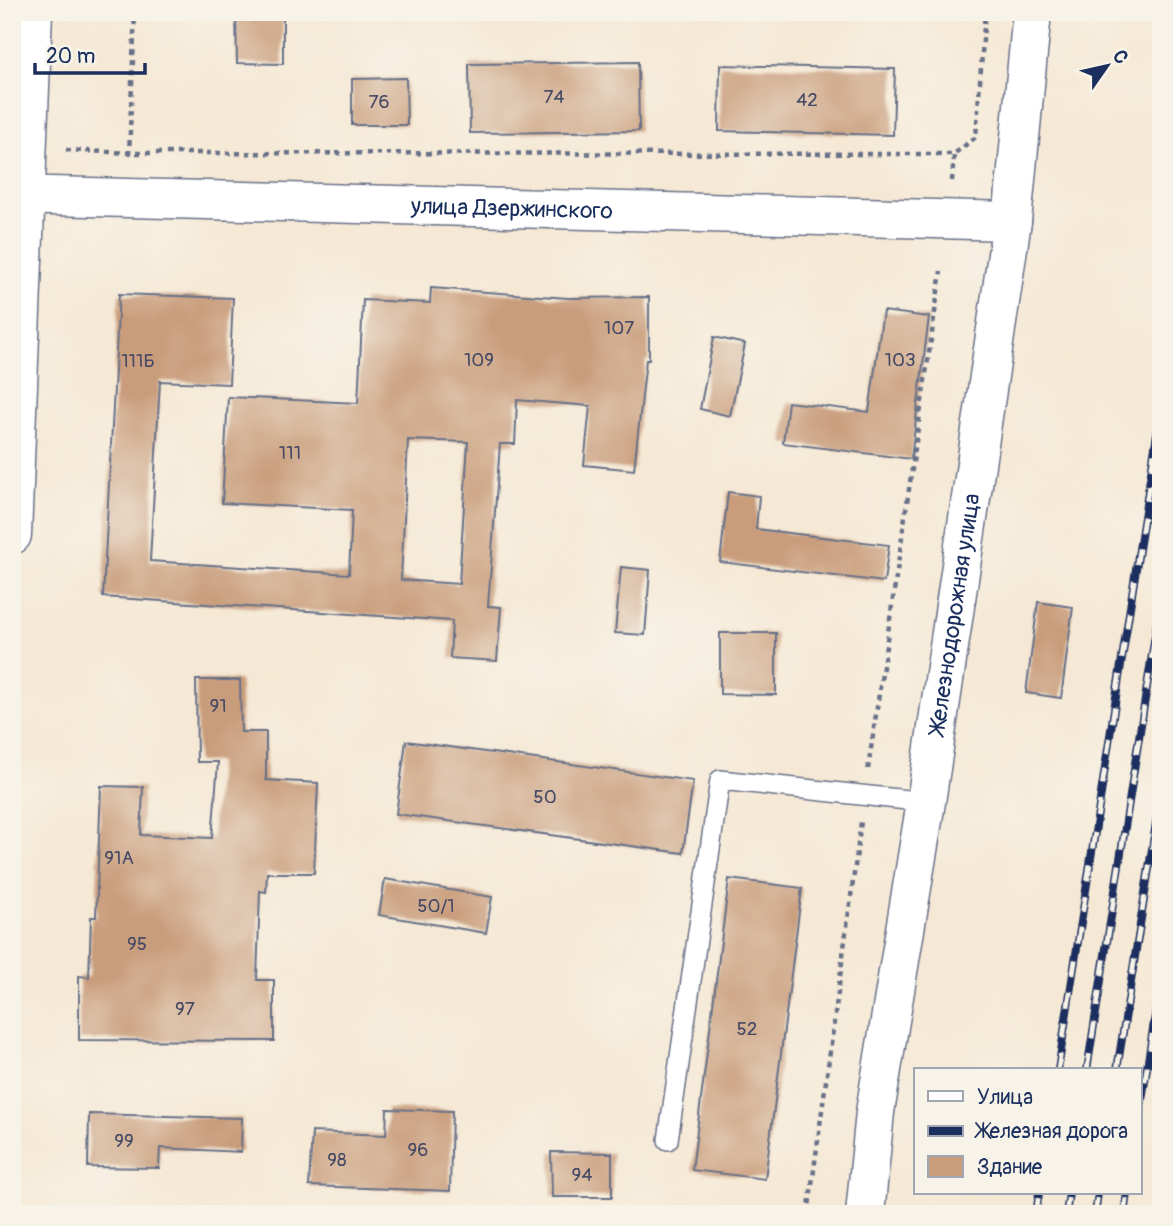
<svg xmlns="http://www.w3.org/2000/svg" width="1173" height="1226" font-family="Pangolin,sans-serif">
  <rect width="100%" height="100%" fill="#f7f3e8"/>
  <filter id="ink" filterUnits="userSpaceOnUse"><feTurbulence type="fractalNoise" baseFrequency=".0143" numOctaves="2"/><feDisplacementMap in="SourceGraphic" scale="14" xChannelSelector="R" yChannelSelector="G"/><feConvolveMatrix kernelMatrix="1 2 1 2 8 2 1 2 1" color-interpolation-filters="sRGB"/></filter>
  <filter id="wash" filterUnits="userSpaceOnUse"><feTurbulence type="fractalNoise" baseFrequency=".00686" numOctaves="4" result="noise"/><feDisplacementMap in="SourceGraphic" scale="28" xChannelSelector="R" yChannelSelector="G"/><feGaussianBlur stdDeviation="1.57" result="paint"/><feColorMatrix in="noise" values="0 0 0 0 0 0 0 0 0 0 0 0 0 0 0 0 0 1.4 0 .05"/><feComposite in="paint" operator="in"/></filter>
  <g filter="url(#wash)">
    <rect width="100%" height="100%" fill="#f5e8d4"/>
    <g id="blocks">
      <!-- building -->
      <path fill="#c99d7b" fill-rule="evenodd" d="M236,12h47v52l-46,-1z
        M638,62l1,69 -169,2 -1,-69z
        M720,65l175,4 -2,66 -174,-4z
        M406,78l1,47h-55v-46z
        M431,288l137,10 81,-1v63h-3l-12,110 -50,-5 6,-59 -73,-6 -2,44h-15l-12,162 13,1 -4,54 -47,-3 2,-37 -349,-24 16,-303 114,4 -4,86 -69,-3 -10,180 199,13 3,-64 -130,-7 6,-106 130,6 5,-103 67,3zM408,440l60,2 -9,142 -58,-4z
        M883,311l46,6 -18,142 -128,-16 5,-41 81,10z
        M714,337l31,7 -15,72 -30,-7z
        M728,492l31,4 -3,33 133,16 -5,37 -164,-20z
        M621,567l29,3 -5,65 -30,-2z
        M1038,602l35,5 -12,91 -35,-5z
        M720,633h56v62l-56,-1z
        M196,680h44l1,52h25v48l52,3 -4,90h-47l-1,19 -6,-1 -3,89h17v61l-195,-1v-64l10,1 2,-60h5l5,-131 42,1 -2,48 71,3 6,-76h-21z
        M406,741l287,40 -10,72 -287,-39z
        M385,879l107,18 -6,36 -107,-18z
        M729,879l73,9 -37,291 -73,-9z
        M387,1109l65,2 -2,80 -141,-5 3,-54 74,3z
        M89,1114l153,4 -1,34 -81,-4 -1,20 -71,-1z
        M551,1152l61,1v44h-60z"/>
    </g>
  </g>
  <g filter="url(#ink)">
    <use href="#blocks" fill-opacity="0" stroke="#677087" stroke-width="2"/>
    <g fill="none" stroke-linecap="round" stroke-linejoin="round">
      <!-- service casing -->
      <g stroke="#677087" stroke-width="22">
        <path id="service" d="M668,1140l52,-360 206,22"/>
      </g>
      <!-- minor casing -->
      <g stroke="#677087" stroke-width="41">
        <g id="minor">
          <path id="s1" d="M12,195l1000,26"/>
          <path id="s2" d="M865,1214l10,-102 51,-310 86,-581 20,-209"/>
        </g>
      </g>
      <!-- tertiary casing -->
      <g stroke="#677087" stroke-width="41">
        <path id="tertiary" d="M12,535l21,-523"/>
      </g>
      <!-- path -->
      <path stroke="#677087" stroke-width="4.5" stroke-dasharray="5 5" stroke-linecap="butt" d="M66,150l64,3 824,1 22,-17 9,-125
        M129,155l6,-143
        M952,181l2,-27
        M868,769l73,-498
        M808,1214l53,-392"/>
      <!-- service -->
      <use href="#service" stroke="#fff" stroke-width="19"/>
      <!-- minor -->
      <use href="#minor" stroke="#fff" stroke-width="38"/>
      <!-- tertiary -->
      <use href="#tertiary" stroke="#fff" stroke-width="38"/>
      <!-- rail casing -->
      <g stroke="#1b2f5e" stroke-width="8">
        <path id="rail" d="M1058,1070l103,-662
          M1087,1070l74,-473
          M1117,1070l44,-278
          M1140,1113l21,-136
          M1036,1214l3,-21
          M1066,1214l3,-21
          M1095,1214l3,-21
          M1124,1214l3,-21"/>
      </g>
      <!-- rail -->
      <use href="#rail" stroke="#f7f3e8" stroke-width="5" stroke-dasharray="16" stroke-linecap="butt"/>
    </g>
  </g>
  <g text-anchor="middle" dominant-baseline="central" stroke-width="5" stroke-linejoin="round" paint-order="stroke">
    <!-- number labels -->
    <g font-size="19" fill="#464a65">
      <text x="554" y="97">74</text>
      <text x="807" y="100">42</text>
      <text x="379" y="102">76</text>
      <text x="619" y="328">107</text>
      <text x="479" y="360">109</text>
      <text x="900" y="360">103</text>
      <text x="138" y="361">111Б</text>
      <text x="290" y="453">111</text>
      <text x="218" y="706">91</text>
      <text x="545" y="797">50</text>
      <text x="119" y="858">91А</text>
      <text x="436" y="906">50/1</text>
      <text x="137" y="944">95</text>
      <text x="185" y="1009">97</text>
      <text x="747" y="1029">52</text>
      <text x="124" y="1141">99</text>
      <text x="418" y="1150">96</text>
      <text x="337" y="1160">98</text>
      <text x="582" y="1175">94</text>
    </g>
    <!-- street labels -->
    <g font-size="23" fill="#1b2f5e" stroke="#f7f3e8">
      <text stroke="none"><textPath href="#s1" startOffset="500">улица Дзержинского</textPath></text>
      <text stroke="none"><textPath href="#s2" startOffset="607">Железнодорожная улица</textPath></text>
    </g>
  </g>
  <!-- margin -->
  <rect width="1173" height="1226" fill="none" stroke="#f7f3e8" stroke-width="42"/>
  <!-- legend -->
  <rect x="914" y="1068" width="228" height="126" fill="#f7f3e8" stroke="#9fa5b1" stroke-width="2"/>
  <rect x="928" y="1091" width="35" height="10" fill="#ffffff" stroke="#9fa5b1" stroke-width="2"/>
  <text x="977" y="1104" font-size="21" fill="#1b2f5e">Улица</text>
  <rect x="928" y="1126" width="35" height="10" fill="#1b2f5e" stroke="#9fa5b1" stroke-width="2"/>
  <text x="977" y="1138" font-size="21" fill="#1b2f5e">Железная дорога</text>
  <rect x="928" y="1156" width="35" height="21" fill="#c99d7b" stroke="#9fa5b1" stroke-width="2"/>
  <text x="977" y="1174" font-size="21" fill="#1b2f5e">Здание</text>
  <!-- north arrow -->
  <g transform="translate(1107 66) rotate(56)" stroke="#f7f3e8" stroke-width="5" paint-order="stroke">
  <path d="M0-5L12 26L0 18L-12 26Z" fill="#1b2f5e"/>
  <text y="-10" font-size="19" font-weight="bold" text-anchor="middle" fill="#1b2f5e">С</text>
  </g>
  <!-- scale -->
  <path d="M35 63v10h110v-10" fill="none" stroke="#1b2f5e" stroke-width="3.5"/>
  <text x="46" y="63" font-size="21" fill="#1b2f5e" stroke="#f7f3e8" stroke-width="5" paint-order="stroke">20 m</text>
</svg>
